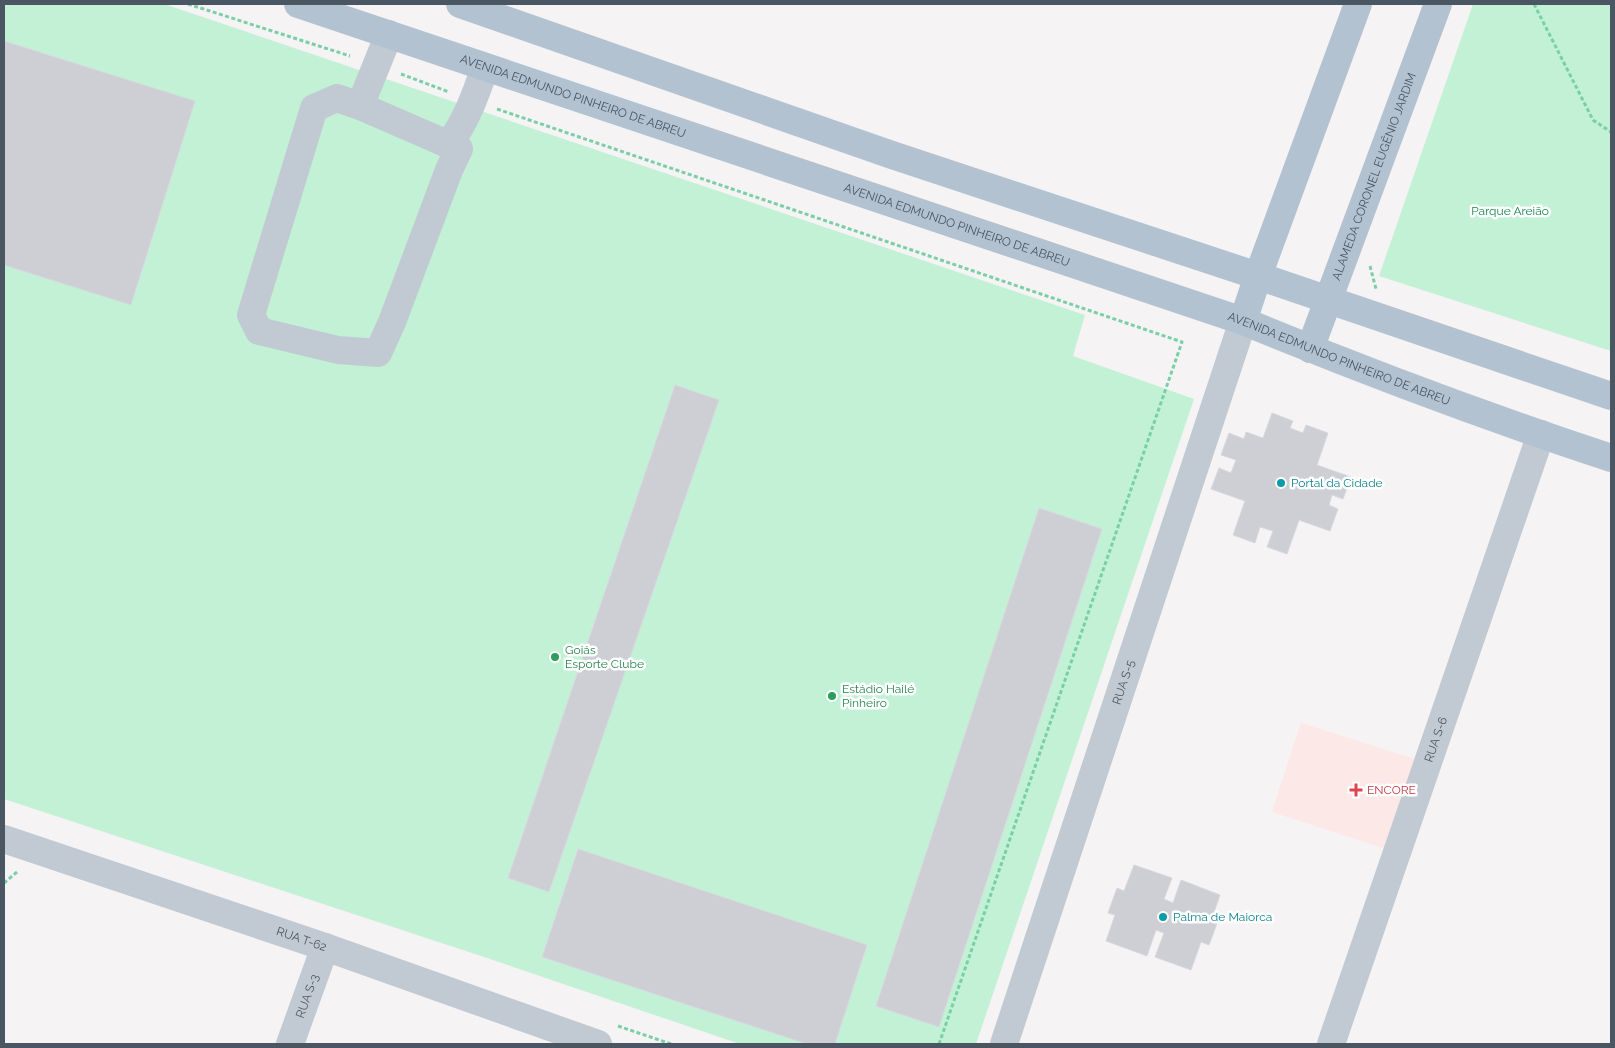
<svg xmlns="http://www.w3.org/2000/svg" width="1615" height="1048" font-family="Raleway,sans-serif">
  <rect width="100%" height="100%" fill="#f5f3f3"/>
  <!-- medical -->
  <path fill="#fce8e6" d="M1301,723l139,44 -29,90 -139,-45z"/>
  <!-- green -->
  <path fill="#c3f1d5" d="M4,4h160l921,311 -12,41 121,43 -218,645h-236l-259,-88 -477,-157z
    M1473,4h138v347l-232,-75z"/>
  <!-- building -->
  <path fill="#cdcfd5" stroke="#d7d9de" d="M4,41l191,60 -64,204 -127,-40z
    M675,385l44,15 -170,492 -41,-14z
    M1272,413l21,8 -3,7 13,5 3,-8 22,8 -11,32 34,12 -8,22 -11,-4 -3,10 9,4 -8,22 -31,-11 -12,34 -20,-7 6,-16 -13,-4 -5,16 -22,-8 12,-34 -34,-12 8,-21 12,5 5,-13 -15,-5 8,-22 15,6 2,-7 17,6z
    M1039,508l63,21 -163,498 -63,-21z
    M578,849l289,96 -32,99h-28l-265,-87z
    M1134,865l38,13 -8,21 9,4 8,-23 39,15 -8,23 6,3 -9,24 -8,-3 -10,28 -36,-13 9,-24 -8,-3 -9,26 -41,-15 9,-26 -7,-2 9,-25 7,3z"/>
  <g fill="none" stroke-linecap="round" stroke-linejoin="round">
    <!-- path -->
    <path stroke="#7ad0a6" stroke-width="3" stroke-dasharray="4 2.5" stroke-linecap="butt" d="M188,4l162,52
      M1534,4l59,116 18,12
      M401,74l48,18
      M497,109l685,233 -243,702
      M1370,266l6,23
      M4,883l13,-11
      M618,1026l53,18"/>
    <!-- minor -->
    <g stroke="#c1cad2" stroke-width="28">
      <path d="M360,106l-23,-8 -23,10 -63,207 8,16 79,19 40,3 14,-31 57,-152 10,-21 -99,-43 29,-72"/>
      <path d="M448,145c18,-23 28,-51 37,-78"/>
      <path id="s1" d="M4,839l321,108 273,97"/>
      <path id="s2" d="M290,1044l35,-97"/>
      <path id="s3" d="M1004,1044l239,-723"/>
      <path id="s4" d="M1331,1044l210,-610"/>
    </g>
    <!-- major -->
    <g stroke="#b3c2d1" stroke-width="28">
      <path id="s5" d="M298,4l945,317c121,50 244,96 368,137"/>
      <path d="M460,4l432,151 366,121 353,120"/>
      <path d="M1243,321l15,-45 100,-272"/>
      <path id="s6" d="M1310,349l128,-345"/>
    </g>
  </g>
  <!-- markers -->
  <g fill="#0f9aa8" stroke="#fff" stroke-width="2">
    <circle cx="1281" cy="483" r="5"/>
    <circle cx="1163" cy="917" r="5"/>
  </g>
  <g fill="#2e9e5b" stroke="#fff" stroke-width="2">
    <circle cx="555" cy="657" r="5"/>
    <circle cx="832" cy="696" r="5"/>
  </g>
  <path fill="#e0444e" stroke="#fff" stroke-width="2" d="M1353.5 782.5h5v5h5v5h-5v5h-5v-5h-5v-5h5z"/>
  <g text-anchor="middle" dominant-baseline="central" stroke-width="5" stroke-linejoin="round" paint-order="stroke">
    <!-- street labels -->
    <g font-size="12" fill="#4a5661" stroke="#fff">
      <text stroke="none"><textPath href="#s5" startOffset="290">AVENIDA EDMUNDO PINHEIRO DE ABREU</textPath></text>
      <text stroke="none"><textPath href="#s6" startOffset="184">ALAMEDA CORONEL EUGÊNIO JARDIM</textPath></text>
      <text stroke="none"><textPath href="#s5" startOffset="695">AVENIDA EDMUNDO PINHEIRO DE ABREU</textPath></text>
      <text stroke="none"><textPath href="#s5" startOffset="1100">AVENIDA EDMUNDO PINHEIRO DE ABREU</textPath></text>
      <text stroke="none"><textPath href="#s3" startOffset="381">RUA S-5</textPath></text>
      <text stroke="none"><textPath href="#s4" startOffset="322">RUA S-6</textPath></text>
      <text stroke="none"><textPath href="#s1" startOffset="314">RUA T-62</textPath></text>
      <text stroke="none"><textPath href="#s2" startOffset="51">RUA S-3</textPath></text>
    </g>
    <!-- park labels -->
    <g font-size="12" fill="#17864f" stroke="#fff">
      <text x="1510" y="211">Parque Areião</text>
    </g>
    <!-- culture labels -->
    <g font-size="12" fill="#0d838f" stroke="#fff" text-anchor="start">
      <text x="1291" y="483">Portal da Cidade</text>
      <text x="1173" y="917">Palma de Maiorca</text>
    </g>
    <!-- leisure labels -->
    <g font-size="12" fill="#27864d" stroke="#fff" text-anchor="start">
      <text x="565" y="650">Goiás<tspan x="565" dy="14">Esporte Clube</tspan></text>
      <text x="842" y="689">Estádio Hailé<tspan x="842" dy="14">Pinheiro</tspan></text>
    </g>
    <!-- health labels -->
    <g font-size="12" fill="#be3a42" stroke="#fff" text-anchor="start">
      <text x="1367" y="790">ENCORE</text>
    </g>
  </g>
  <!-- border -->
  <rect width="1615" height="1048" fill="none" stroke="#4a5661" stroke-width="10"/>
</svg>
